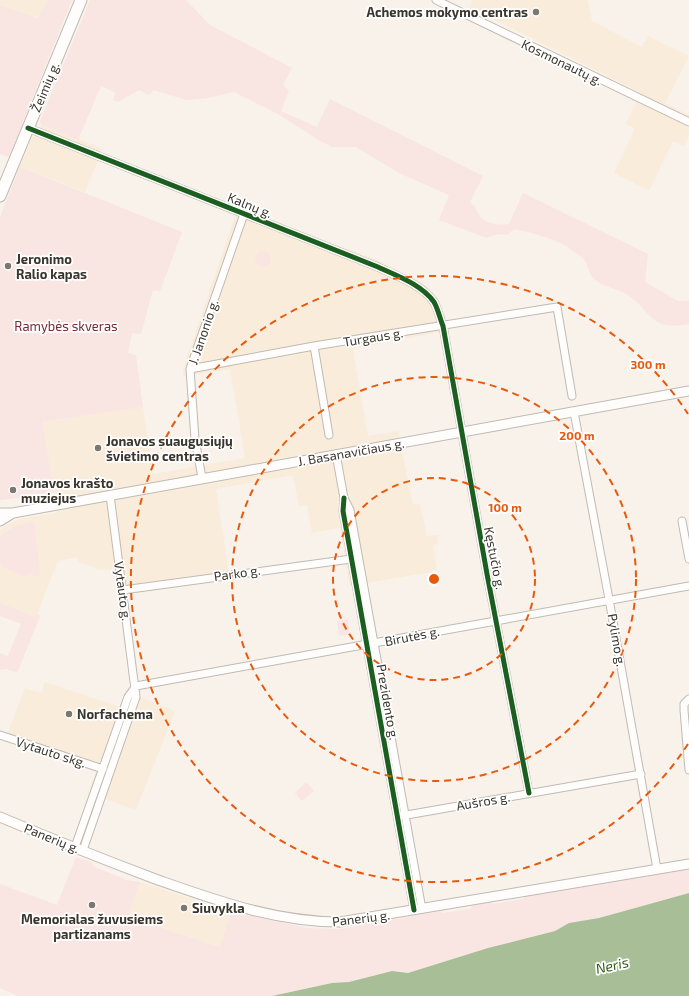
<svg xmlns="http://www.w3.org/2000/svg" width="689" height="996" font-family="'Exo 2',sans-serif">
  <rect width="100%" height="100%" fill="#f8f2ea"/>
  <!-- built -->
  <path fill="#faecdb" d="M0,0h49l-9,14 -7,4 -33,-13z
    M472,0h116l4,21 50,26 6,-11 41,20 -24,47 24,12v21l-5,10 -11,-5 -24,50 -35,-18 21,-44 -9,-5 15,-31 -172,-86z
    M41,124l62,25 -18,43 -65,-25 12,-30 4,-1z
    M238,207l144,55 44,23 12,13 12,32 -97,19 15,87 30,-5 15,74 7,-1 7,32 10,-1 1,9 -5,1 4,25h-5v2l-82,14 -10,-58 -28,5 -5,-28 -8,1 -6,-31 -77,14 14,90 -109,13 -3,-24 -18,2 -21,-8 -1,-5 -20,4 -21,53 -3,2 -34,-13v-72l4,-5 15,-7 37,-6 -14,-91 101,-15 10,67 92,-16 -15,-89 -47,8v-8z
    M45,682l81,27 7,-15 42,17 -39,99 -48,-17 11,-29 -92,-29 18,-47 16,5z
    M140,882l91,30 -11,35 -92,-30z"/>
  <!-- green -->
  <path fill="#f9e5e2" d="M49,0h23l-63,157 -9,-3v-149l37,13z
    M90,0h96l24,25 82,43 -9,17 6,6 -8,20 36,16 13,-28 153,77 -13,26c8,7 5,6 9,13 6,9 21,11 30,9l14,-31 125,61 -3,28 33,19h11v23c-44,9 -38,-20 -69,-33 -9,-4 -18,-5 -25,-11 -6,-5 -6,-13 -10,-19 -3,-5 -14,-11 -19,-15 -16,-9 -34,-13 -52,-17l-7,6 -10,-1 -10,4 -48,-18 10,-25 -50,-22 -43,-26h-23l-11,-5 -44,-28 -44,-22 -25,6 -23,2 -32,-10 -5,5 -10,-5 -21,12 -5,-2 3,-7 -15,-7 -23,54 -37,-16 -1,-3z
    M20,167l162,65 -22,59 -7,-1 -12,44 -9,-1 -4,20 8,2 7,52 -101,15 12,70 -52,8h-2v-283z
    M255 259a8 8 0 1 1 16 0a8 8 0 1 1-16 0Z
    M34,522l6,52 -3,3 -8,-3 -3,3 -24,-10 1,-4 -3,-2v-23c9,-11 20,-14 34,-16z
    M0,603l34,13 3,-2 3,2 -22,55 -2,1 -10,-3 -6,1v-17l8,3 13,-32 -21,-8z
    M348,619l2,15 -11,2 -2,-15z
    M306,782l8,9 -12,10 -7,-8z
    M76,857l15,5 4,5 32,13 13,2 -12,35 92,30 11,-35 76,16 33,1 100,-18 3,2 27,-4 2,-3 18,-4 3,2 30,-5 3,-3 163,-27v24l-90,25 -30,5 -14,8 -67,17 -80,25 -16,-2 -43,11 -17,1 -60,13h-254l-18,-8v-104l57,21z"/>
  <!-- water -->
  <path fill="#a7be97" d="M689,893v103h-417l60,-13 17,-1 43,-11 16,2 80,-25 67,-17 14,-8 30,-5z"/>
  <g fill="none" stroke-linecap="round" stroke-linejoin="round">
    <!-- street casing -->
    <g stroke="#bfbab3" stroke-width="9">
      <path id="street" d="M436,0l253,122
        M28,128l350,139c19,9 43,17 56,35 4,7 6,17 9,24l44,248 42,219
        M314,346l15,89
        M190,369l124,-23 243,-39 15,89
        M574,412l35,187 48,270
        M336,454l8,44 6,12 72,399
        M202,478l-7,-39 -5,-70 54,-155
        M344,498l-1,13 71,399
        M682,521l7,38
        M123,590l228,-31
        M136,686l553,-100
        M689,699l-5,5v6l5,60
        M0,735l103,34
        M401,816l240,-42
        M75,847l53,-150 8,-11
        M83,850l53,-153 -26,-202"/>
    </g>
    <!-- secondary casing -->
    <g stroke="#bfbab3" stroke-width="11">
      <path id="secondary" d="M0,513h13l676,-122
        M0,521l13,-8
        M0,817c52,22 105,43 158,63 60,21 118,42 182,42l349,-58"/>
    </g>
    <!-- primary casing -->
    <g stroke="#bfbab3" stroke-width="13">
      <path id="primary" d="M0,196l81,-196"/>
    </g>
    <!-- street -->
    <use href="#street" stroke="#fefdfc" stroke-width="7"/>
    <!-- secondary -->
    <use href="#secondary" stroke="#fefdfc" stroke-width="9"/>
    <!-- primary -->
    <use href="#primary" stroke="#fefdfc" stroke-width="11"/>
    <!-- cycleway casing -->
    <g stroke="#fff" stroke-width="8">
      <path id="cycleway" d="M28,128l350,139c19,9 43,17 56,35 4,7 6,17 9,24l44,248 42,219
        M344,498l-1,13 71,399"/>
    </g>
    <!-- cycleway -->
    <use href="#cycleway" stroke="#1b5e20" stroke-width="5"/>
  </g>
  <!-- distance rings -->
  <g fill="none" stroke="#e8590c" stroke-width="2" stroke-dasharray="7 5">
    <circle cx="434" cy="579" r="101"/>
    <circle cx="434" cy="579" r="202"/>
    <path d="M688 744A303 303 0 1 1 688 414"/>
  </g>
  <!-- markers -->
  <g fill="#7c776f" stroke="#fff" stroke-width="1.5">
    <circle cx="536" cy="12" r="4"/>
    <circle cx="8" cy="266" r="4"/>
    <circle cx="98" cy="448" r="4"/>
    <circle cx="13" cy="490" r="4"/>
    <circle cx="69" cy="714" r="4"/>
    <circle cx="92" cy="905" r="4"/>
    <circle cx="184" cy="908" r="4"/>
  </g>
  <g text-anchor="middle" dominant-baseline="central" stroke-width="3.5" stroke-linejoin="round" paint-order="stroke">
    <!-- poi labels -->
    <g font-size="13" font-weight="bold" fill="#3a352d" stroke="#fff" text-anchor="start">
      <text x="528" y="12" text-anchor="end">Achemos mokymo centras</text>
      <text x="16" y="259">Jeronimo<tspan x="16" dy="15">Ralio kapas</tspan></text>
      <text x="106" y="441">Jonavos suaugusiųjų<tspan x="106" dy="15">švietimo centras</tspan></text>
      <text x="21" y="483">Jonavos krašto<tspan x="21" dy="15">muziejus</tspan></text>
      <text x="77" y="714">Norfachema</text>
      <text x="192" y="908">Siuvykla</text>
      <text x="92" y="919" text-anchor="middle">Memorialas žuvusiems<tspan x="92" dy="15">partizanams</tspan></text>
    </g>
    <!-- street labels -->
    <g font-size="13" fill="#3a352d" stroke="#fff">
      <text transform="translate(562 62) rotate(26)">Kosmonautų g.</text>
      <text transform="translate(45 87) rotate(-67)">Žeimių g.</text>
      <text transform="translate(250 205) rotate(22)">Kalnų g.</text>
      <text transform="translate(203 332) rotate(-71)">J. Janonio g.</text>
      <text transform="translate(373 337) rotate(-9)">Turgaus g.</text>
      <text transform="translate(351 452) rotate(-10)">J. Basanavičiaus g.</text>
      <text transform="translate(495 558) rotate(79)">Kęstučio g.</text>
      <text transform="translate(237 573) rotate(-8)">Parko g.</text>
      <text transform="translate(123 591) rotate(82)">Vytauto g.</text>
      <text transform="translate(412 636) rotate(-11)">Birutės g.</text>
      <text transform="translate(617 640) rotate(80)">Pylimo g.</text>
      <text transform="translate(388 702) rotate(80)">Prezidento g.</text>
      <text transform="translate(51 752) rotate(18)">Vytauto skg.</text>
      <text transform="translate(483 801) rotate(-10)">Aušros g.</text>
      <text transform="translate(52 838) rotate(22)">Panerių g.</text>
      <text transform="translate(361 918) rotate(-7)">Panerių g.</text>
    </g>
    <!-- park labels -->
    <g font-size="13" fill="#792734" stroke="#fff">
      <text x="66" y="326">Ramybės skveras</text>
    </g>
    <!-- water labels -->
    <g font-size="14" font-style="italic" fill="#335f15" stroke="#fff">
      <text transform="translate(612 965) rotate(-13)">Neris</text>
    </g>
  </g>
  <circle cx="434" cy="579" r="6" fill="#e8590c" stroke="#fff" stroke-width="2"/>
  <g font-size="12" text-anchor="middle" font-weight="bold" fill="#e8590c" stroke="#fff" stroke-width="3.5" stroke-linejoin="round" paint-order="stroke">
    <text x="648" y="369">300 m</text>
    <text x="577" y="440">200 m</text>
    <text x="505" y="512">100 m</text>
  </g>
</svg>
